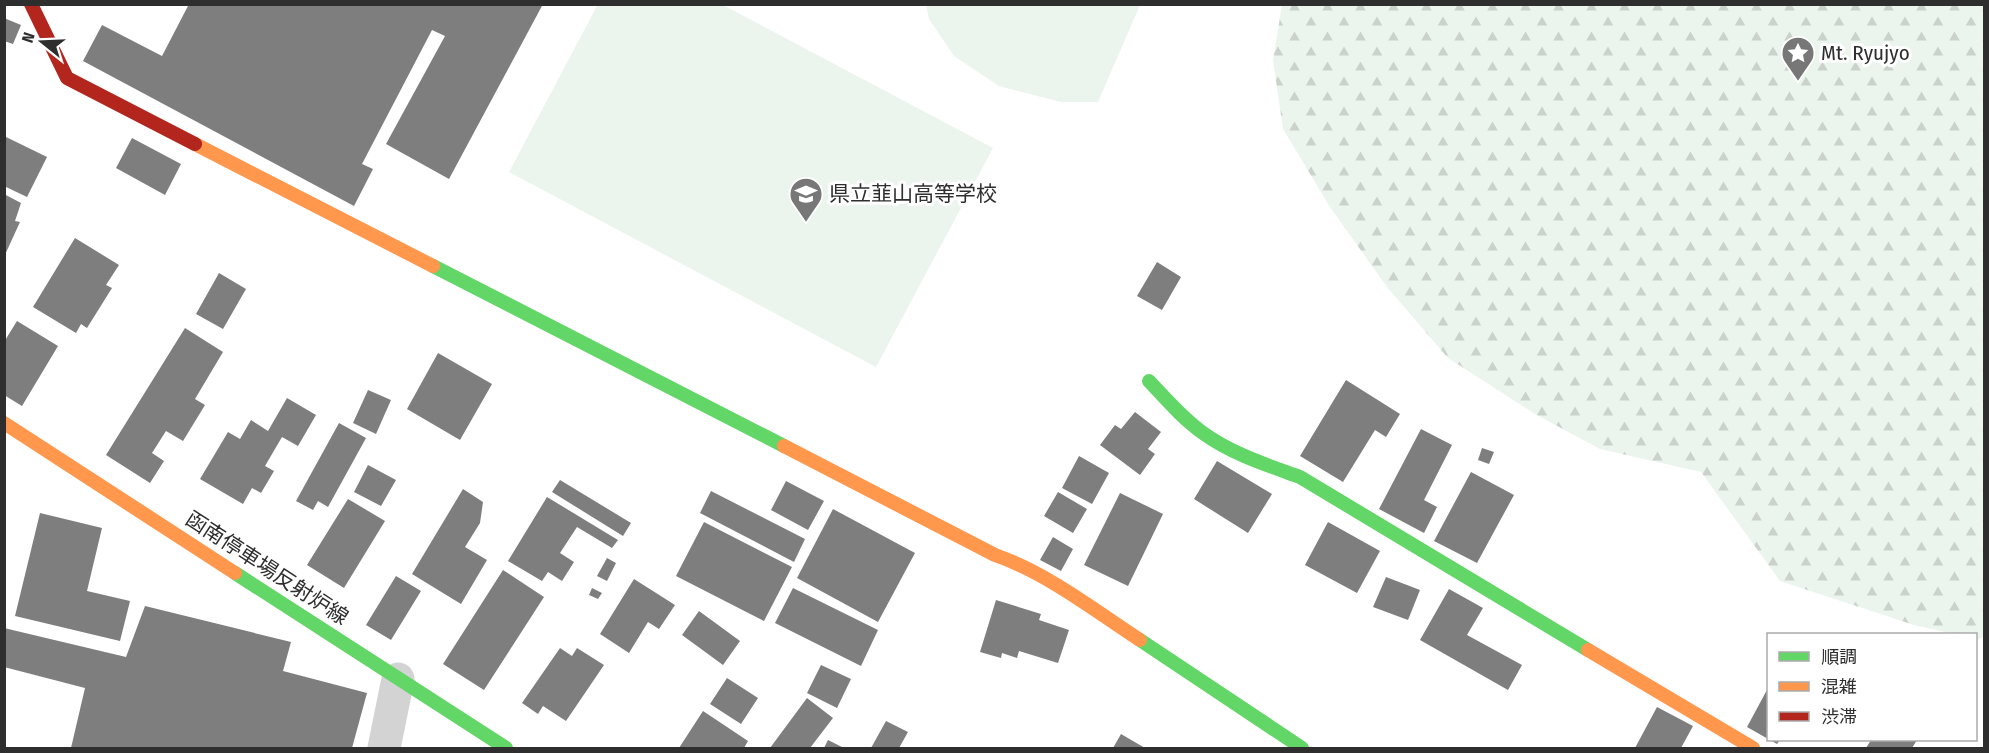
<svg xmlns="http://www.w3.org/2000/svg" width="1989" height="753" font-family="'Fira Sans Condensed','Noto Sans JP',sans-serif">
  <defs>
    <pattern id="forest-firs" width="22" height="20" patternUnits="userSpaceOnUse" patternTransform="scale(1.5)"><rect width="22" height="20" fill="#ecf4ee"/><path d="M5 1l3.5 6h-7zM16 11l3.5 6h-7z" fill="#cbd2cc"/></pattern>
  </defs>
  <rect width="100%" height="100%" fill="#fff"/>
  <!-- forest -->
  <path fill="url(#forest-firs)" d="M1282,5h702v631l-6,4h-2v-6h-21l-41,-9 -134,-44 -79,-109 -101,-23 -65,-35 -87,-56 -61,-71 -57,-80 -47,-78 -10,-69z"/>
  <!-- pitch -->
  <path fill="#ecf4ee" d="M598,4l125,1 270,143 -117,219 -367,-195z
    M926,5v-1l214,1 -42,97h-37l-62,-16 -45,-30 -25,-37z"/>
  <!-- building -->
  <path fill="#7e7e7e" d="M189,4h354l-94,175 -63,-35 59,-108 -13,-6 -70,134 11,5 -19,37 -271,-145 19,-36 60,31z
    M4,18l17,7 -8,19 -9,-3z
    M4,136l43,21 -20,40 -23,-11z
    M132,138l49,26 -16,31 -49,-27z
    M4,194l17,9 -6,18 5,1 -16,35z
    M75,238l44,27 -13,20 6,3 -25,40 -6,-4 -5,9 -43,-26z
    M1157,262l24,15 -19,33 -25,-14z
    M219,273l27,16 -23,40 -27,-15z
    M17,321l41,25 -36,60 -18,-11v-53z
    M185,328l38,24 -28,47 10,6 -22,36 -17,-10 -14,22 12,8 -14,22 -44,-28z
    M438,353l54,31 -32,56 -53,-31z
    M1346,380l54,34 -14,23 -11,-7 -32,52 -43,-26z
    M368,390l23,10 -15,34 -23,-11z
    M287,398l29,17 -18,31 -16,-9 -17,29 9,5 -13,22 -9,-5 -9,16 -43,-25 28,-47 12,7 11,-19 17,11z
    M1135,412l26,20 -13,17 7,5 -15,21 -40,-30 15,-20 6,4z
    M339,423l27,15 -38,69 -10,-6 -5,9 -17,-9z
    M1421,429l31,16 -28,55 13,7 -13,26 -45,-24z
    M1482,448l12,4 -5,12 -11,-4z
    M1079,456l30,17 -17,31 -30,-16z
    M1217,461l55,33 -24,39 -54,-34z
    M368,465l28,15 -15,26 -27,-14z
    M1471,472l43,23 -37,68 -43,-22z
    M560,480l71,43 -8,13 -71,-44z
    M786,481l38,20 -16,29 -37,-20z
    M463,489l20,13 -3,21 -15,24 22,13 -26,44 -49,-30z
    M711,491l94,48 -11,23 -94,-49z
    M1058,492l29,17 -14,24 -29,-17z
    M1120,493l43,21 -35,72 -44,-21z
    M547,497l71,43 -6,8 -35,-21 -17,26 14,9 -12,19 -14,-9 -6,9 -34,-20z
    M348,499l37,22 -41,67 -37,-23z
    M833,509l82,44 -37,69 -81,-44z
    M40,513l62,15 -15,63 43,10 -10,40 -105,-25z
    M704,522l88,45 -28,54 -88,-45z
    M1328,522l52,29 -23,42 -52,-28z
    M1053,537l20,12 -12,22 -21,-11z
    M607,558l9,5 -9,18 -10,-5z
    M503,570l41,27 -60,93 -41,-26z
    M396,576l25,15 -30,49 -25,-15z
    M1386,577l34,13 -12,30 -35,-13z
    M634,579l41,26 -16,24 -11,-7 -19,31 -29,-19z
    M592,588l10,5 -4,6 -9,-4z
    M793,588l85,42 -17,36 -86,-43z
    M1449,589l34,19 -16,27 55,30 -14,25 -88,-50z
    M996,600l45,14 -2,6 30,10 -11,33 -39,-12 -2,7 -15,-5 -1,5 -21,-6z
    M145,606l146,36 -8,29 84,22 -15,55h-281l14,-60 -81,-21v-39l122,29z
    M699,611l41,30 -17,24 -41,-30z
    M560,648l12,8 5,-8 27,17 -38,56 -23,-15 -5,8 -16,-11z
    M821,665l30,14 -14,29 -30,-15z
    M727,678l31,20 -17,26 -31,-20z
    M1768,688v52h12l-3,4 -30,-17z
    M807,698l26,20 -23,30h-40z
    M1657,707l36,19 -12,22h-46z
    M703,711l45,30 -4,7h-65z
    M886,721l22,11 -9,16h-28z
    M1121,734l24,14h-32z
    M828,740l16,8h-20z
    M1871,740h46l-5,8h-46z"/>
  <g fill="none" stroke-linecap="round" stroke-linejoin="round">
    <!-- street -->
    <path stroke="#d3d3d3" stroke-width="33" d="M384,748l14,-69"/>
    <!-- fast -->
    <path stroke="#63d668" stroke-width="14" d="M433,266l351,180
      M1149,381c17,18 33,37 54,52 29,21 64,32 97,44l288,173
      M235,573l271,175
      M1140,640l162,108"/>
    <!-- slow -->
    <path stroke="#ff974d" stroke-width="14" d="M195,144l238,122
      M4,423l231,150
      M784,446l211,109c52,18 99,55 145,85
      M1588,650l165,98"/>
    <!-- jam -->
    <path stroke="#b3261e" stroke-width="14" d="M31,4l36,74 128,66"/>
  </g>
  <!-- icons -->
  <defs>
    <g id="sight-pin" transform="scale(1.725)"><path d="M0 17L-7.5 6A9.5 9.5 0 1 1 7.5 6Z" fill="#777" stroke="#fff"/><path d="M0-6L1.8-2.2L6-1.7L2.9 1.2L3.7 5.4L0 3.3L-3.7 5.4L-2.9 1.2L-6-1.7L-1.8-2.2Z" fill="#fff"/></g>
    <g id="school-pin" transform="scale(1.725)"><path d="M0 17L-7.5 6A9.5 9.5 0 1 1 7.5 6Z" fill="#777" stroke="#fff"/><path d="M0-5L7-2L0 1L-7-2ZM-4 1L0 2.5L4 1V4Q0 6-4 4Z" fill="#fff"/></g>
  </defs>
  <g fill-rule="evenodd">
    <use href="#sight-pin" x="1798" y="53"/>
    <use href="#school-pin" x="806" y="194"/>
  </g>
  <g text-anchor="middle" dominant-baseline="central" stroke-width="6" stroke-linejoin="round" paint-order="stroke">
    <!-- poi labels -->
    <g font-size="21" fill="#2e2e2e" stroke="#fff" text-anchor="start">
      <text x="1821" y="53">Mt. Ryujyo</text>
      <text x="829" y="194">県立韮山高等学校</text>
    </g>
    <!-- street labels -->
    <g font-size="21" fill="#2e2e2e" stroke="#fff">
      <text transform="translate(267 568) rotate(33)">函南停車場反射炉線</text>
    </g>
  </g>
  <!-- border -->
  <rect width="1989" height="753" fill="none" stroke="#2e2e2e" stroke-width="12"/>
  <!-- legend -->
  <rect x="1767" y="633" width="210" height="108" fill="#ffffff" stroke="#ababab" stroke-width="1.5"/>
  <rect x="1779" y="652" width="30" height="9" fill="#63d668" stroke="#ababab" stroke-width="1.5"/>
  <text x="1821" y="663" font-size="18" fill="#2e2e2e">順調</text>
  <rect x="1779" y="682" width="30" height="9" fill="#ff974d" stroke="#ababab" stroke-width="1.5"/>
  <text x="1821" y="693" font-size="18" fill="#2e2e2e">混雑</text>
  <rect x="1779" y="712" width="30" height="9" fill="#b3261e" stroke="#ababab" stroke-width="1.5"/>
  <text x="1821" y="723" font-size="18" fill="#2e2e2e">渋滞</text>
  <!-- north arrow -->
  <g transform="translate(42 42) rotate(288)" stroke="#ffffff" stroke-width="4.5" paint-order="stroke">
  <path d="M0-4.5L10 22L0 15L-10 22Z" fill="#2e2e2e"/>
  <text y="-9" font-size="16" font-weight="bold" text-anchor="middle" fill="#2e2e2e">N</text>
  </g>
</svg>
